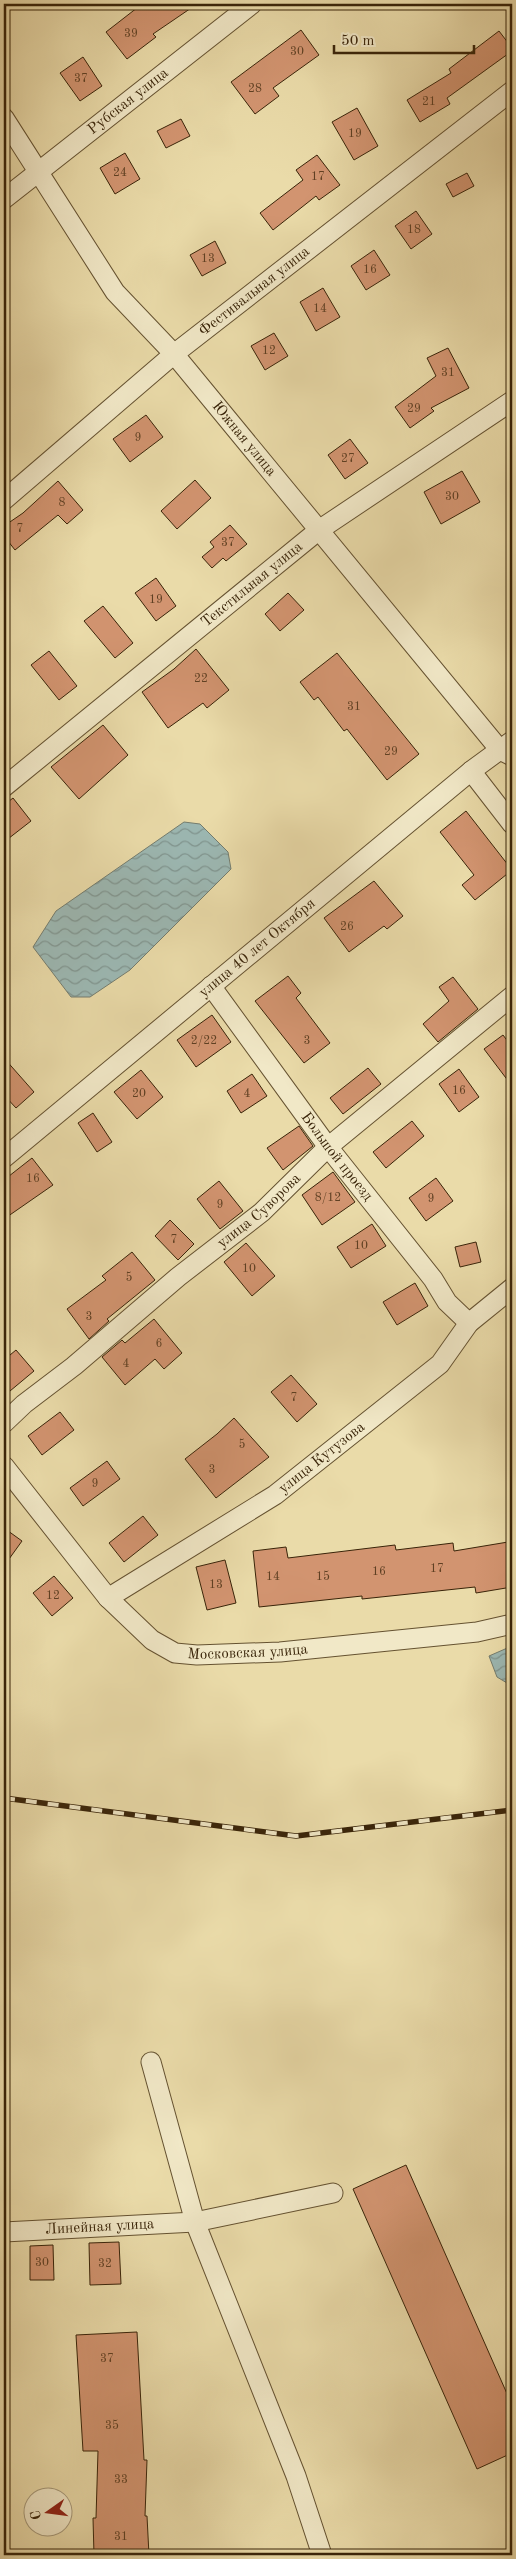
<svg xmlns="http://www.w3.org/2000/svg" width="516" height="2559" font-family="'Old Standard TT',serif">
  <defs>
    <pattern id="water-waves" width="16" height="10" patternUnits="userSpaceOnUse" patternTransform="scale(1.25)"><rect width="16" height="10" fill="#9cb8b3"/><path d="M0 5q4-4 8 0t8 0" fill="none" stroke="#809590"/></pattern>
  </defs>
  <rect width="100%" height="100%" fill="#eadba9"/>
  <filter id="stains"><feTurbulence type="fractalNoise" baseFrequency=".004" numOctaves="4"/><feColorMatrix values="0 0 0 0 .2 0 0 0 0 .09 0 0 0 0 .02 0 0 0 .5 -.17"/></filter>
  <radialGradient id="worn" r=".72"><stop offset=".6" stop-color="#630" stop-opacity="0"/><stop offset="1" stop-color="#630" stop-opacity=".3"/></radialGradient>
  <!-- water -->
  <path fill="url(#water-waves)" stroke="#747d6f" d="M184,822l16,2 28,28 3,17 -101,101 -40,27h-19l-38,-50 23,-36z
    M512,1646v40l-15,-9 -8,-21z"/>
  <!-- building -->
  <path fill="#d29470" stroke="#392409" d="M142,4h55l-44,30 3,3 -29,22 -21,-27z
    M301,30l18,25 -46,33 6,8 -24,18 -24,-32z
    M499,31l13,17v3l-65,47 3,6 -30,18 -13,-22 44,-27 -2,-4z
    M83,57l19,29 -22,15 -20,-28z
    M357,108l21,38 -24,14 -22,-38z
    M181,119l9,17 -24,12 -9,-17z
    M125,153l15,26 -25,15 -15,-26z
    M317,155l23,30 -21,15 -3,-4 -43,34 -13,-17 43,-33 -7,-10z
    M467,173l7,13 -21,11 -7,-13z
    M416,211l16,23 -21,15 -16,-23z
    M215,241l11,22 -24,13 -12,-21z
    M374,250l16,25 -24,15 -15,-24z
    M323,288l17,29 -24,14 -16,-29z
    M274,333l14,23 -23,14 -14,-24z
    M448,348l21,40 -38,20 3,3 -24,17 -15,-21 41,-31 -9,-18z
    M146,415l17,22 -33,25 -17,-23z
    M350,439l18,24 -23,16 -17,-24z
    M462,471l18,31 -39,22 -17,-32z
    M195,480l16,18 -34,31 -16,-18z
    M58,481l25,29 -16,14 -9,-9 -43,35 -11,-14v-10l19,-13z
    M230,525l17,19 -21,17 -3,-3 -11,10 -10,-11 12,-10 -4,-5z
    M156,578l20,28 -20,15 -21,-28z
    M288,593l16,17 -24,21 -15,-17z
    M103,606l30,37 -18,15 -31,-37z
    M196,649l33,41 -22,18 -4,-5 -35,25 -26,-36 32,-23z
    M49,651l28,35 -18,14 -28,-35z
    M337,653l82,101 -32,26 -40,-51 -3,2 -26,-34 -4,3 -14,-18z
    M103,725l25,30 -49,44 -28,-32z
    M13,798l18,23 -27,21v-37z
    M466,811l46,59 -37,30 -13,-15 12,-10 -34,-43z
    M374,881l29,35 -16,13 -3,-3 -35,26 -25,-34z
    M288,976l13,17 -5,5 34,45 -26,20 -49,-62z
    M453,977l25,32 -40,33 -15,-18 26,-23 -10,-14z
    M212,1015l19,27 -35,25 -19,-27z
    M503,1035l9,12v39l-28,-37z
    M4,1058l30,34 -18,16 -12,-13z
    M368,1068l13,16 -38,30 -13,-16z
    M459,1069l20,28 -20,15 -20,-28z
    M141,1070l22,27 -26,22 -23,-27z
    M252,1074l15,22 -26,17 -14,-22z
    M93,1113l19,29 -15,10 -19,-29z
    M412,1121l12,15 -38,32 -13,-16z
    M299,1126l14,20 -30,24 -16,-22z
    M32,1158l21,27 -49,34v-39z
    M333,1172l22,30 -33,23 -20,-30z
    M436,1178l17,23 -27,20 -17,-23z
    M219,1181l24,30 -23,18 -23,-30z
    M170,1220l24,24 -16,16 -23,-24z
    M372,1224l14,22 -35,22 -14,-21z
    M476,1242l5,20 -21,5 -5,-20z
    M246,1243l29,33 -23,20 -28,-34z
    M132,1252l23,28 -48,39 2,2 -20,18 -22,-30 39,-29 -4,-4z
    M415,1283l13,23 -31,19 -14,-23z
    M154,1319l28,34 -18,16 -9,-10 -30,26 -23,-28 20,-17 3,3z
    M16,1350l18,21 -30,25v-36z
    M291,1375l26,29 -20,18 -26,-30z
    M60,1412l14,18 -32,25 -14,-19z
    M234,1418l35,39 -53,41 -31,-39 32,-25z
    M107,1461l13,18 -37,27 -13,-18z
    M143,1516l15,19 -34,27 -15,-19z
    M4,1528l18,13 -18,25z
    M508,1542l4,23v22l-36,6 -1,-6 -113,12v-3l-103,11 -6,-56 33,-4 2,11 107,-13 1,5 57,-7 1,8z
    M225,1560l11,43 -29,7 -11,-43z
    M54,1576l19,22 -21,18 -19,-23z
    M406,2165l106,240v48l-35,16 -124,-280z
    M119,2242l2,42 -31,1 -1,-42z
    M53,2245l1,35h-24v-34z
    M137,2332l7,128h3l-2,56h2l2,39h-55l-1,-37h3l2,-67h-15l-7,-116z"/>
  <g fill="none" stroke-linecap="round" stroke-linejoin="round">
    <!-- minor casing -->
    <g stroke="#655231" stroke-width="21">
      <g id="minor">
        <path id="s1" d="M4,118l111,174 59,62 326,396 12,6"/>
        <path id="s2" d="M4,199l248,-195"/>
        <path id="s3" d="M4,500l170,-146 338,-263"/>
        <path d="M471,771l41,53"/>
        <path id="s4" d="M4,787l315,-257 193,-129"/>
        <path id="s5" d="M211,986l117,161 105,132 14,23 22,21"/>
        <path id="s6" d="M4,1158l467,-387 41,-30"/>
        <path id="s7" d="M4,1423l20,-19 50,-38 104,-89 84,-65 66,-65 184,-151"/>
        <path id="s8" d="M4,1466l104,132 44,42 23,13 22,2 83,-3 197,-20 35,-8"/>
        <path id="s9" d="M108,1598l167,-103 165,-131 29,-41 43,-35"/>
        <path d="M151,2062l44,160 101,254 26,79"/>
        <path id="s10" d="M4,2232l191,-10 138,-29"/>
      </g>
    </g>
    <!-- minor -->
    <use href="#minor" stroke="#f1e8c7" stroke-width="19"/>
    <!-- rail casing -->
    <g stroke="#392409" stroke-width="5.5">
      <path id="rail" d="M4,1798l292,38 216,-26"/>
    </g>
    <!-- rail -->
    <use href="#rail" stroke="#f1e8c7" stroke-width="4" stroke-dasharray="11" stroke-linecap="butt"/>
  </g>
  <g text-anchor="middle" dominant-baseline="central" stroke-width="5" stroke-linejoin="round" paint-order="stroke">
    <!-- number labels -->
    <g font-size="12" fill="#5f4023">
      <text x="131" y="34">39</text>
      <text x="297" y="52">30</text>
      <text x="81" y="79">37</text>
      <text x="255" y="89">28</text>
      <text x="429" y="102">21</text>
      <text x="355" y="134">19</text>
      <text x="120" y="173">24</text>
      <text x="318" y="177">17</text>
      <text x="414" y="230">18</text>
      <text x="208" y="259">13</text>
      <text x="370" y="270">16</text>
      <text x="320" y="309">14</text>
      <text x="269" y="351">12</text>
      <text x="448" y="373">31</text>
      <text x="414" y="409">29</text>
      <text x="138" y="438">9</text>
      <text x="348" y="459">27</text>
      <text x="452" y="497">30</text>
      <text x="62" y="503">8</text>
      <text x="20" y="529">7</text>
      <text x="228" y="543">37</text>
      <text x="156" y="600">19</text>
      <text x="201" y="679">22</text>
      <text x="354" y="707">31</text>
      <text x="391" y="752">29</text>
      <text x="347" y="927">26</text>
      <text x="204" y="1041">2/22</text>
      <text x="307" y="1041">3</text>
      <text x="459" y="1091">16</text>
      <text x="139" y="1094">20</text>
      <text x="247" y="1094">4</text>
      <text x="33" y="1179">16</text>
      <text x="328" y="1198">8/12</text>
      <text x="431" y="1199">9</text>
      <text x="220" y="1205">9</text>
      <text x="174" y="1240">7</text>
      <text x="361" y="1246">10</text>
      <text x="249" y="1269">10</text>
      <text x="129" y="1278">5</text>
      <text x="89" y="1317">3</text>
      <text x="159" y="1344">6</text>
      <text x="126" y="1364">4</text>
      <text x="294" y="1398">7</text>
      <text x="242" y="1445">5</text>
      <text x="212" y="1470">3</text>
      <text x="95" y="1484">9</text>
      <text x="437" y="1569">17</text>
      <text x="379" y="1572">16</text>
      <text x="273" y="1577">14</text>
      <text x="323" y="1577">15</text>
      <text x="216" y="1585">13</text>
      <text x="53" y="1596">12</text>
      <text x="42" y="2263">30</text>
      <text x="105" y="2264">32</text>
      <text x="107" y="2359">37</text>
      <text x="112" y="2426">35</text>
      <text x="121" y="2480">33</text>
      <text x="121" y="2537">31</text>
    </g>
    <!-- street labels -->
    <g font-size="15" fill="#392409" stroke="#f1e8c7">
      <text stroke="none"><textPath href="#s2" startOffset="158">Рубская улица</textPath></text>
      <text stroke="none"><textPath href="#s3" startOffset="326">Фестивальная улица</textPath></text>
      <text stroke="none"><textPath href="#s1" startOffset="402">Южная улица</textPath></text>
      <text stroke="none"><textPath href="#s4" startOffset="320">Текстильная улица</textPath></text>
      <text stroke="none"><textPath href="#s6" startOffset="329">улица 40 лет Октября</textPath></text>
      <text stroke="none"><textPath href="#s5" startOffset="212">Большой проезд</textPath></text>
      <text stroke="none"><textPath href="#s7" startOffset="332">улица Суворова</textPath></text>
      <text stroke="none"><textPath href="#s9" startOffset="256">улица Кутузова</textPath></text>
      <text stroke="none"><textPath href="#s8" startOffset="328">Московская улица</textPath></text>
      <text stroke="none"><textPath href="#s10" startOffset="96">Линейная улица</textPath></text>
    </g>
  </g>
  <!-- margin -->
  <rect width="516" height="2559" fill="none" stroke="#eadba9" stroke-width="20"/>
  <rect x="5" y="5" width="506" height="2549" fill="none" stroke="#392409" stroke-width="2.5"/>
  <rect x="10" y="10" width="496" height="2539" fill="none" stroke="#392409"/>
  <!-- north arrow -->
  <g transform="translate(48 2512) rotate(256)"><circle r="24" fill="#f1e8c7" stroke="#a79a7b"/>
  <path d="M0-4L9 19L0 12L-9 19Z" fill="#8f2418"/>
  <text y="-8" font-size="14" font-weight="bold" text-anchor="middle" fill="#392409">С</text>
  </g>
  <!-- scale -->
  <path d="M334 45v8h140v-8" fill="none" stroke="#392409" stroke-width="2.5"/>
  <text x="341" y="45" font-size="15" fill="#392409" stroke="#f1e8c7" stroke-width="4" paint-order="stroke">50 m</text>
  <rect width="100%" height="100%" filter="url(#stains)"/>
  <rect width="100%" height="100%" fill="url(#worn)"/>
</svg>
